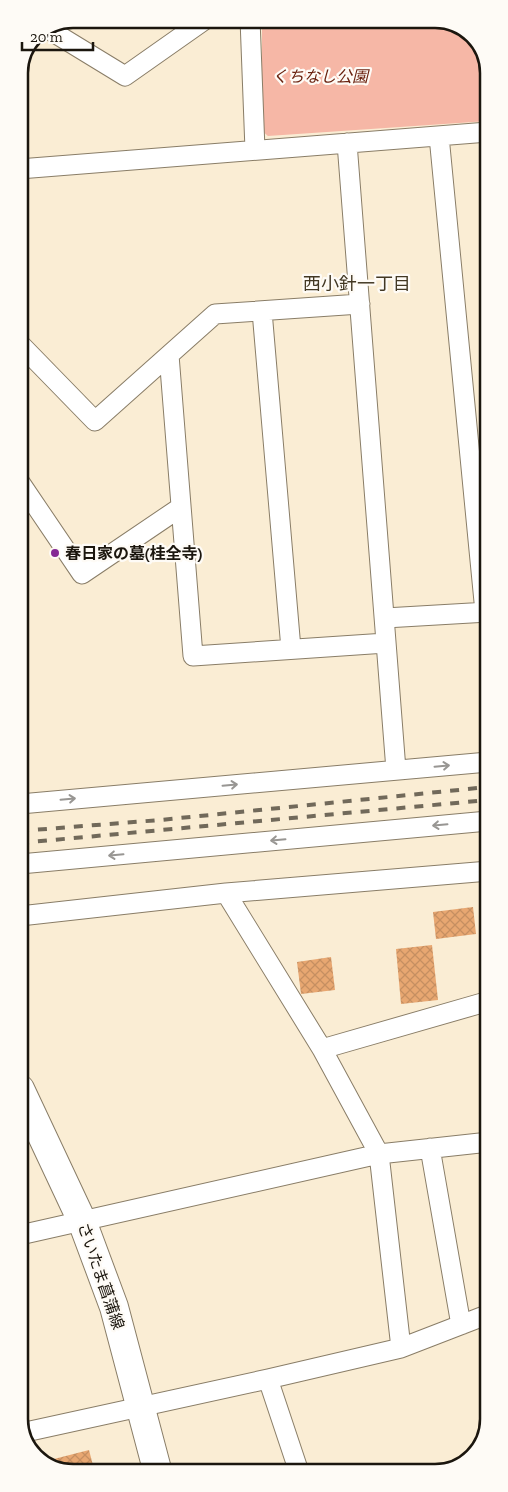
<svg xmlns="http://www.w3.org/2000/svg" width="508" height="1492" font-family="'Zilla Slab','Noto Sans JP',serif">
  <defs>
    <pattern id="building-cross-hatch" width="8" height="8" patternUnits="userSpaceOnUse" patternTransform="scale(1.25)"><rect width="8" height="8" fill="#e8a771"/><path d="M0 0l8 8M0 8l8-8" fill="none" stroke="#c68f61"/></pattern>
  </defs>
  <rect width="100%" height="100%" fill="#faedd4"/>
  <!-- green -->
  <path fill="#f6b7a6" d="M262,19h177l32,13 15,25 2,64 -220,15 -6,-5z"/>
  <!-- building -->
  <path fill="url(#building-cross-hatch)" d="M473,907l3,27 -40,5 -3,-27z
    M432,945l6,55 -37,4 -5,-55z
    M331,957l4,33 -34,4 -4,-32z
    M489,1171v31l-10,-26z
    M89,1450l6,23h-26l-13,-5 -2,-9z"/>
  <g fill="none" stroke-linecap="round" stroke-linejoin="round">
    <!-- street casing -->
    <g stroke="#897d67" stroke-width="21">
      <path id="street" d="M250,19l5,131
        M48,29l77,47 81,-57
        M439,136l46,476
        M347,143l49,627
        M19,169l469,-37
        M262,311l29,338
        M19,343l76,78 120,-107 145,-10
        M169,355l24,301 193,-13
        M19,481l63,93 99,-67
        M385,618l103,-6
        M20,804l468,-42
        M20,864l468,-43
        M226,893l96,156 57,105 22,194
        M20,916l206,-23 263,-22
        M322,1049l167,-48
        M430,1148l31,177
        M20,1235l359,-81 110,-12
        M268,1379l31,93
        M21,1433l247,-54 133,-31 88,-34"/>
    </g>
    <!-- primary casing -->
    <g stroke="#897d67" stroke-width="30">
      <path id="primary" d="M20,1089l62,132 32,86 44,166"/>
    </g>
    <!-- street -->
    <use href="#street" stroke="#fff" stroke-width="19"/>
    <!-- primary -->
    <use href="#primary" stroke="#fff" stroke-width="28"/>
    <!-- rail -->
    <path stroke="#71695a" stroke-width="4" stroke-dasharray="9 9" stroke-linecap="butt" d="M20,831l140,-11 328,-33
      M20,843l468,-43"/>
  </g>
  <!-- one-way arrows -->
  <defs><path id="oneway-shaft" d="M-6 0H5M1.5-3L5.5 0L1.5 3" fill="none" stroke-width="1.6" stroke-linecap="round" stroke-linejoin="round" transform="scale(1.25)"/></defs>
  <g stroke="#989693">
    <use href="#oneway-shaft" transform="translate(442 766) rotate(-5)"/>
    <use href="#oneway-shaft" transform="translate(230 785) rotate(-5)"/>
    <use href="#oneway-shaft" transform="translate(68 799) rotate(-5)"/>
    <use href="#oneway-shaft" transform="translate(440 825) rotate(175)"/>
    <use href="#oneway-shaft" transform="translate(278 840) rotate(175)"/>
    <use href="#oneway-shaft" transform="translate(116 855) rotate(175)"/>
  </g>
  <!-- markers -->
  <circle fill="#852995" stroke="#fefbf6" stroke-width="2" cx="55" cy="553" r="5"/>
  <g text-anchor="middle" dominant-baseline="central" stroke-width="4.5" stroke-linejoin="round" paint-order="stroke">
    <!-- park labels -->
    <g font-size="16" font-style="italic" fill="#6b2310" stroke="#fefbf6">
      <text x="320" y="76">くちなし公園</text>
    </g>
    <!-- poi labels -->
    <g font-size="16" font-weight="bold" fill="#1b160e" stroke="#fefbf6" text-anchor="start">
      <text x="65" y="553">春日家の墓(桂全寺)</text>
    </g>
    <!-- street labels -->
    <g font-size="16" fill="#1b160e" stroke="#fefbf6">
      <text transform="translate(101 1276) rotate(71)">さいたま菖蒲線</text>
    </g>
    <!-- neighbourhood labels -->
    <g font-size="18" fill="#423823" stroke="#fefbf6">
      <text x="357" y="284">西小針一丁目</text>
    </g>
  </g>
  <!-- crop -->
  <path d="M0 0H508V1492H0ZM73 28H435A45 45 0 0 1 480 73V1419A45 45 0 0 1 435 1464H73A45 45 0 0 1 28 1419V73A45 45 0 0 1 73 28Z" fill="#fefbf6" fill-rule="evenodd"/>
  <path fill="none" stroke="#1b160e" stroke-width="2.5" d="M73 28H435A45 45 0 0 1 480 73V1419A45 45 0 0 1 435 1464H73A45 45 0 0 1 28 1419V73A45 45 0 0 1 73 28Z"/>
  <!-- scale -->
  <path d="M22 42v8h71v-8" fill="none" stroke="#1b160e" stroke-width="2.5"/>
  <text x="30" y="42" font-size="15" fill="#1b160e" stroke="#fefbf6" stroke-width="4" paint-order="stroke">20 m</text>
</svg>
